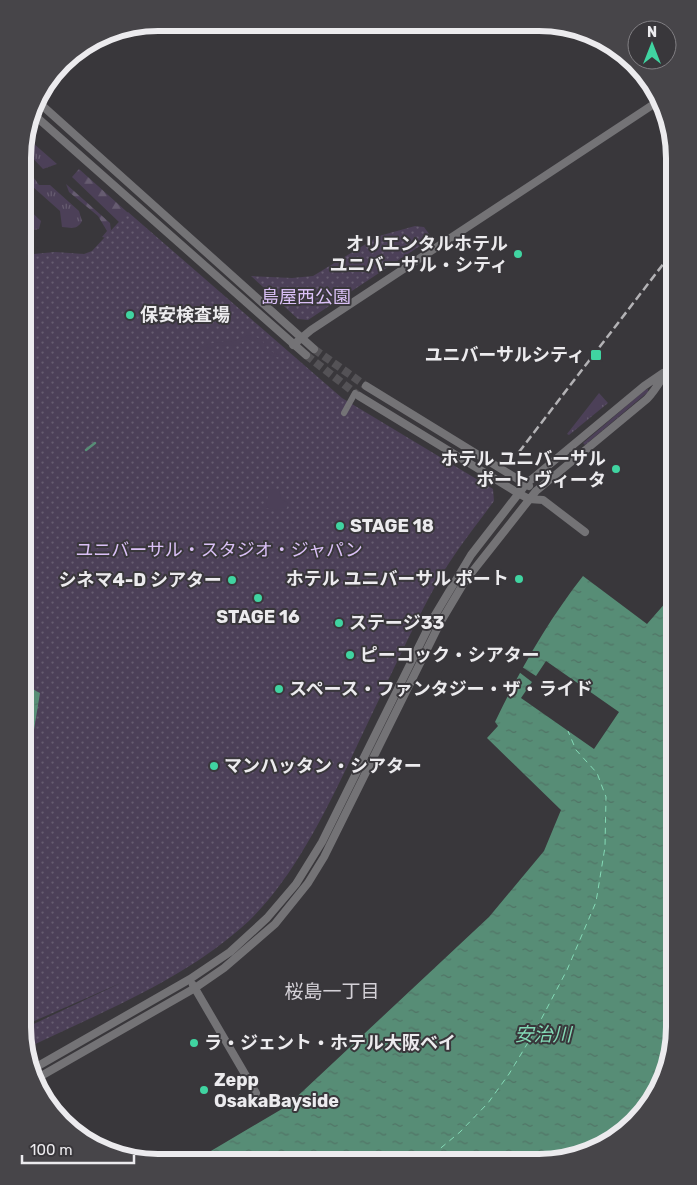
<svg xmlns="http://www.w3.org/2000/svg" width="697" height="1185" font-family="Rubik,'Noto Sans JP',sans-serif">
  <defs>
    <pattern id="grass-tufts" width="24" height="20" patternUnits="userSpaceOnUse" patternTransform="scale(1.25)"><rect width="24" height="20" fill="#4c4058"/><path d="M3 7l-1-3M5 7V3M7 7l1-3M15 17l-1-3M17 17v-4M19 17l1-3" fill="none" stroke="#665c70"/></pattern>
    <pattern id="forest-firs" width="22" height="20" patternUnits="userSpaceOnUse" patternTransform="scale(1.25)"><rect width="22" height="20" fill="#4c4058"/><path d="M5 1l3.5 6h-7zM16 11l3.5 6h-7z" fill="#665c70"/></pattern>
    <pattern id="park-dots" width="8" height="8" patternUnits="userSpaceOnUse" patternTransform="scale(1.25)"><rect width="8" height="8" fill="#4c4058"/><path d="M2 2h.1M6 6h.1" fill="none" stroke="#665c70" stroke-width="1.8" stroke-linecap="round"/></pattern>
    <pattern id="water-ripples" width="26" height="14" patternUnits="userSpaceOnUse" patternTransform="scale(1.25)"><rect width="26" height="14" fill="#578d76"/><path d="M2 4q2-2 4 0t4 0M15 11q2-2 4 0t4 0" fill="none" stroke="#517466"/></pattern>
  </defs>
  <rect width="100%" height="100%" fill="#39373b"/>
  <!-- grass -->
  <path fill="url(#grass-tufts)" d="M25,136l32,28 -14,5 -19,-20z
    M24,164l15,21h11l29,26 3,10c-5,9 -10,7 -20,6l-2,-16 -36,-32z
    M24,205l17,16 -2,8 -15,3z
    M645,390l3,-1v3l-63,53 -2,-2z
    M599,393l9,10 -39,32 -2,-1z"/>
  <!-- forest -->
  <path fill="url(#forest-firs)" d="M79,169l151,135 -110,-81 -48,-46z
    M66,184l44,39 1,7 -4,8 -5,-1 5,-6 -9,-15 -29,-24z"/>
  <!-- park -->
  <path fill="url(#park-dots)" d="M128,212l214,186 151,91 1,12c-19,26 -40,52 -56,80 -24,43 -44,88 -66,133 -33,69 -73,164 -131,214 -62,54 -141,85 -214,120l-4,-19 100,-47 -100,44v-771l32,-3 29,2 8,-3z
    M415,226l9,1 8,11 -124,82 -10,-1 -47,-43 41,2 21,-2 66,-40z"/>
  <!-- garden -->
  <path fill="#4c4058" d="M252,335l10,5 5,9 25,13 -3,2 -9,-6 -16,-5 -4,-9c-8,-7 -16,-5 -23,2l-17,-1 -20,7 -2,-3c12,-7 21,-7 35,-8 7,-1 11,-6 19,-6z
    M269,489l10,1 2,9 7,4 -1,5 -4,-1 -1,3 -16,-2z"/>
  <!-- water -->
  <path fill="url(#water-ripples)" d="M583,576l64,48 27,-31v443l-27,73 -57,43 -51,10 -345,-1 93,-55 202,-189 55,-66 17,-41 -74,-72 11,-12 -3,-4c25,-52 52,-100 88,-146z
    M27,659l1,1c-6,14 -2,27 12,33l-8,49 -9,7v-89z"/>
  <!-- pier -->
  <path fill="#39373b" d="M546,661l73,51 -25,37 -73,-51 11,-16 -13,-10 1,-3 2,-2 14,9z"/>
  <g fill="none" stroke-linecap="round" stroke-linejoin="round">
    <!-- stream -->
    <path stroke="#578d76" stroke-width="2.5" d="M86,450l9,-7"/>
    <!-- ferry -->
    <path stroke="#84dab6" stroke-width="1" stroke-dasharray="6 5" stroke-linecap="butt" d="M424,1162l36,-30 28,-29 21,-29 26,-43 32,-61 29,-68 9,-55 1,-50 -9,-24 -21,-23 -8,-19"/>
    <!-- tertiary-tunnel -->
    <path stroke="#545256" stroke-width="8" stroke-dasharray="8 4" stroke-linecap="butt" d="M314,349l52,37
      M306,355l53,41"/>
    <!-- minor -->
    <path stroke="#747376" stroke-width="6" d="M344,413l11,-20"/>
    <!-- tertiary -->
    <path stroke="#747376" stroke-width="8" d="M36,100l278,249
      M32,113l274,242
      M293,345l18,-15 349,-230
      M366,386l163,100
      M359,396l159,97 11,6 14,1 42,32
      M193,985l63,108
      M31,1070l159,-91 40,-27 37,-34 29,-34 26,-42 110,-222 39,-65 55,-71 118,-98 19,-13
      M34,1080l161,-92 29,-20 51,-44 33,-41 16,-26 116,-234 25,-42 71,-90 111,-92c11,-11 17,-26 27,-38"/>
    <!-- rail -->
    <path stroke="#b3b2b5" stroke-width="2.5" stroke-dasharray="8 4" stroke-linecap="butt" d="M519,452l155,-202"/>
  </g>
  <!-- markers -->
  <g fill="#40d4a1" stroke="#39373b" stroke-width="2">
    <circle cx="518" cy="254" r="5"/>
    <circle cx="130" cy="315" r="5"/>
    <rect x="590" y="349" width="12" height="12" rx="2.5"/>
    <circle cx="616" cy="469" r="5"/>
    <circle cx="340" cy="526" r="5"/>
    <circle cx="519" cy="579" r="5"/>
    <circle cx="232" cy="580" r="5"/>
    <circle cx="258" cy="598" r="5"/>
    <circle cx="339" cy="623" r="5"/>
    <circle cx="350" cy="655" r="5"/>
    <circle cx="279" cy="689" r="5"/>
    <circle cx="214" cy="766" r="5"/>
    <circle cx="194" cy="1043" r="5"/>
    <circle cx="204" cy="1090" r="5"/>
  </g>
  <g text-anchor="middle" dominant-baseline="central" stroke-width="4" stroke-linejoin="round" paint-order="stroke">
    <!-- poi labels -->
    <g font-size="18" font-weight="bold" fill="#ecebee" stroke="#39373b" text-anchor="start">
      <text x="508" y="244" text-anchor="end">オリエンタルホテル<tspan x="508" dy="21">ユニバーサル・シティ</tspan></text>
      <text x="140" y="315">保安検査場</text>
      <text x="585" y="355" text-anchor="end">ユニバーサルシティ</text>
      <text x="606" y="459" text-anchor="end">ホテル ユニバーサル<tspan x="606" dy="21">ポート ヴィータ</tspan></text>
      <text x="350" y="526">STAGE 18</text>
      <text x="509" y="579" text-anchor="end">ホテル ユニバーサル ポート</text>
      <text x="222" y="580" text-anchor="end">シネマ4-D シアター</text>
      <text x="258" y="617" text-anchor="middle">STAGE 16</text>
      <text x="349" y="623">ステージ33</text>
      <text x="360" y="655">ピーコック・シアター</text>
      <text x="289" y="689">スペース・ファンタジー・ザ・ライド</text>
      <text x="224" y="766">マンハッタン・シアター</text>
      <text x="204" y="1043">ラ・ジェント・ホテル大阪ベイ</text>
      <text x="214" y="1080">Zepp<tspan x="214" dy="21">OsakaBayside</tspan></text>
    </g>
    <!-- park labels -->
    <g font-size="18" fill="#dac0f6" stroke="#39373b">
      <text x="306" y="297">島屋西公園</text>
      <text x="219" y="550">ユニバーサル・スタジオ・ジャパン</text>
    </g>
    <!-- neighbourhood labels -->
    <g font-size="19" fill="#d4d1d7" stroke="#39373b">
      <text x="332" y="991">桜島一丁目</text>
    </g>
    <!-- water labels -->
    <g font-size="19" font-style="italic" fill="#84dab6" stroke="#39373b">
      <text x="543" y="1034">安治川</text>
    </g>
  </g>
  <!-- crop -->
  <path d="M0 0H697V1185H0ZM158 31H539A127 127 0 0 1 666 158V1027A127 127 0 0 1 539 1154H158A127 127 0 0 1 31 1027V158A127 127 0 0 1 158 31Z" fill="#474549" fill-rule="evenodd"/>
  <path fill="none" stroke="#ecebee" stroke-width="6" d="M158 31H539A127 127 0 0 1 666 158V1027A127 127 0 0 1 539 1154H158A127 127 0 0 1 31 1027V158A127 127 0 0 1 158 31Z"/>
  <!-- north arrow -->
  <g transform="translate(652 45)"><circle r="24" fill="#39373b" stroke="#817f83"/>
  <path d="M0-4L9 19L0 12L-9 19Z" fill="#40d4a1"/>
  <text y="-8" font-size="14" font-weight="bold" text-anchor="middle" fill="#ecebee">N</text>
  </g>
  <!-- scale -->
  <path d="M22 1155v8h112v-8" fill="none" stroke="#ecebee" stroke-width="2.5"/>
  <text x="30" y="1155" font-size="15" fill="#ecebee" stroke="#39373b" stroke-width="4" paint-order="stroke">100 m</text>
</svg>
